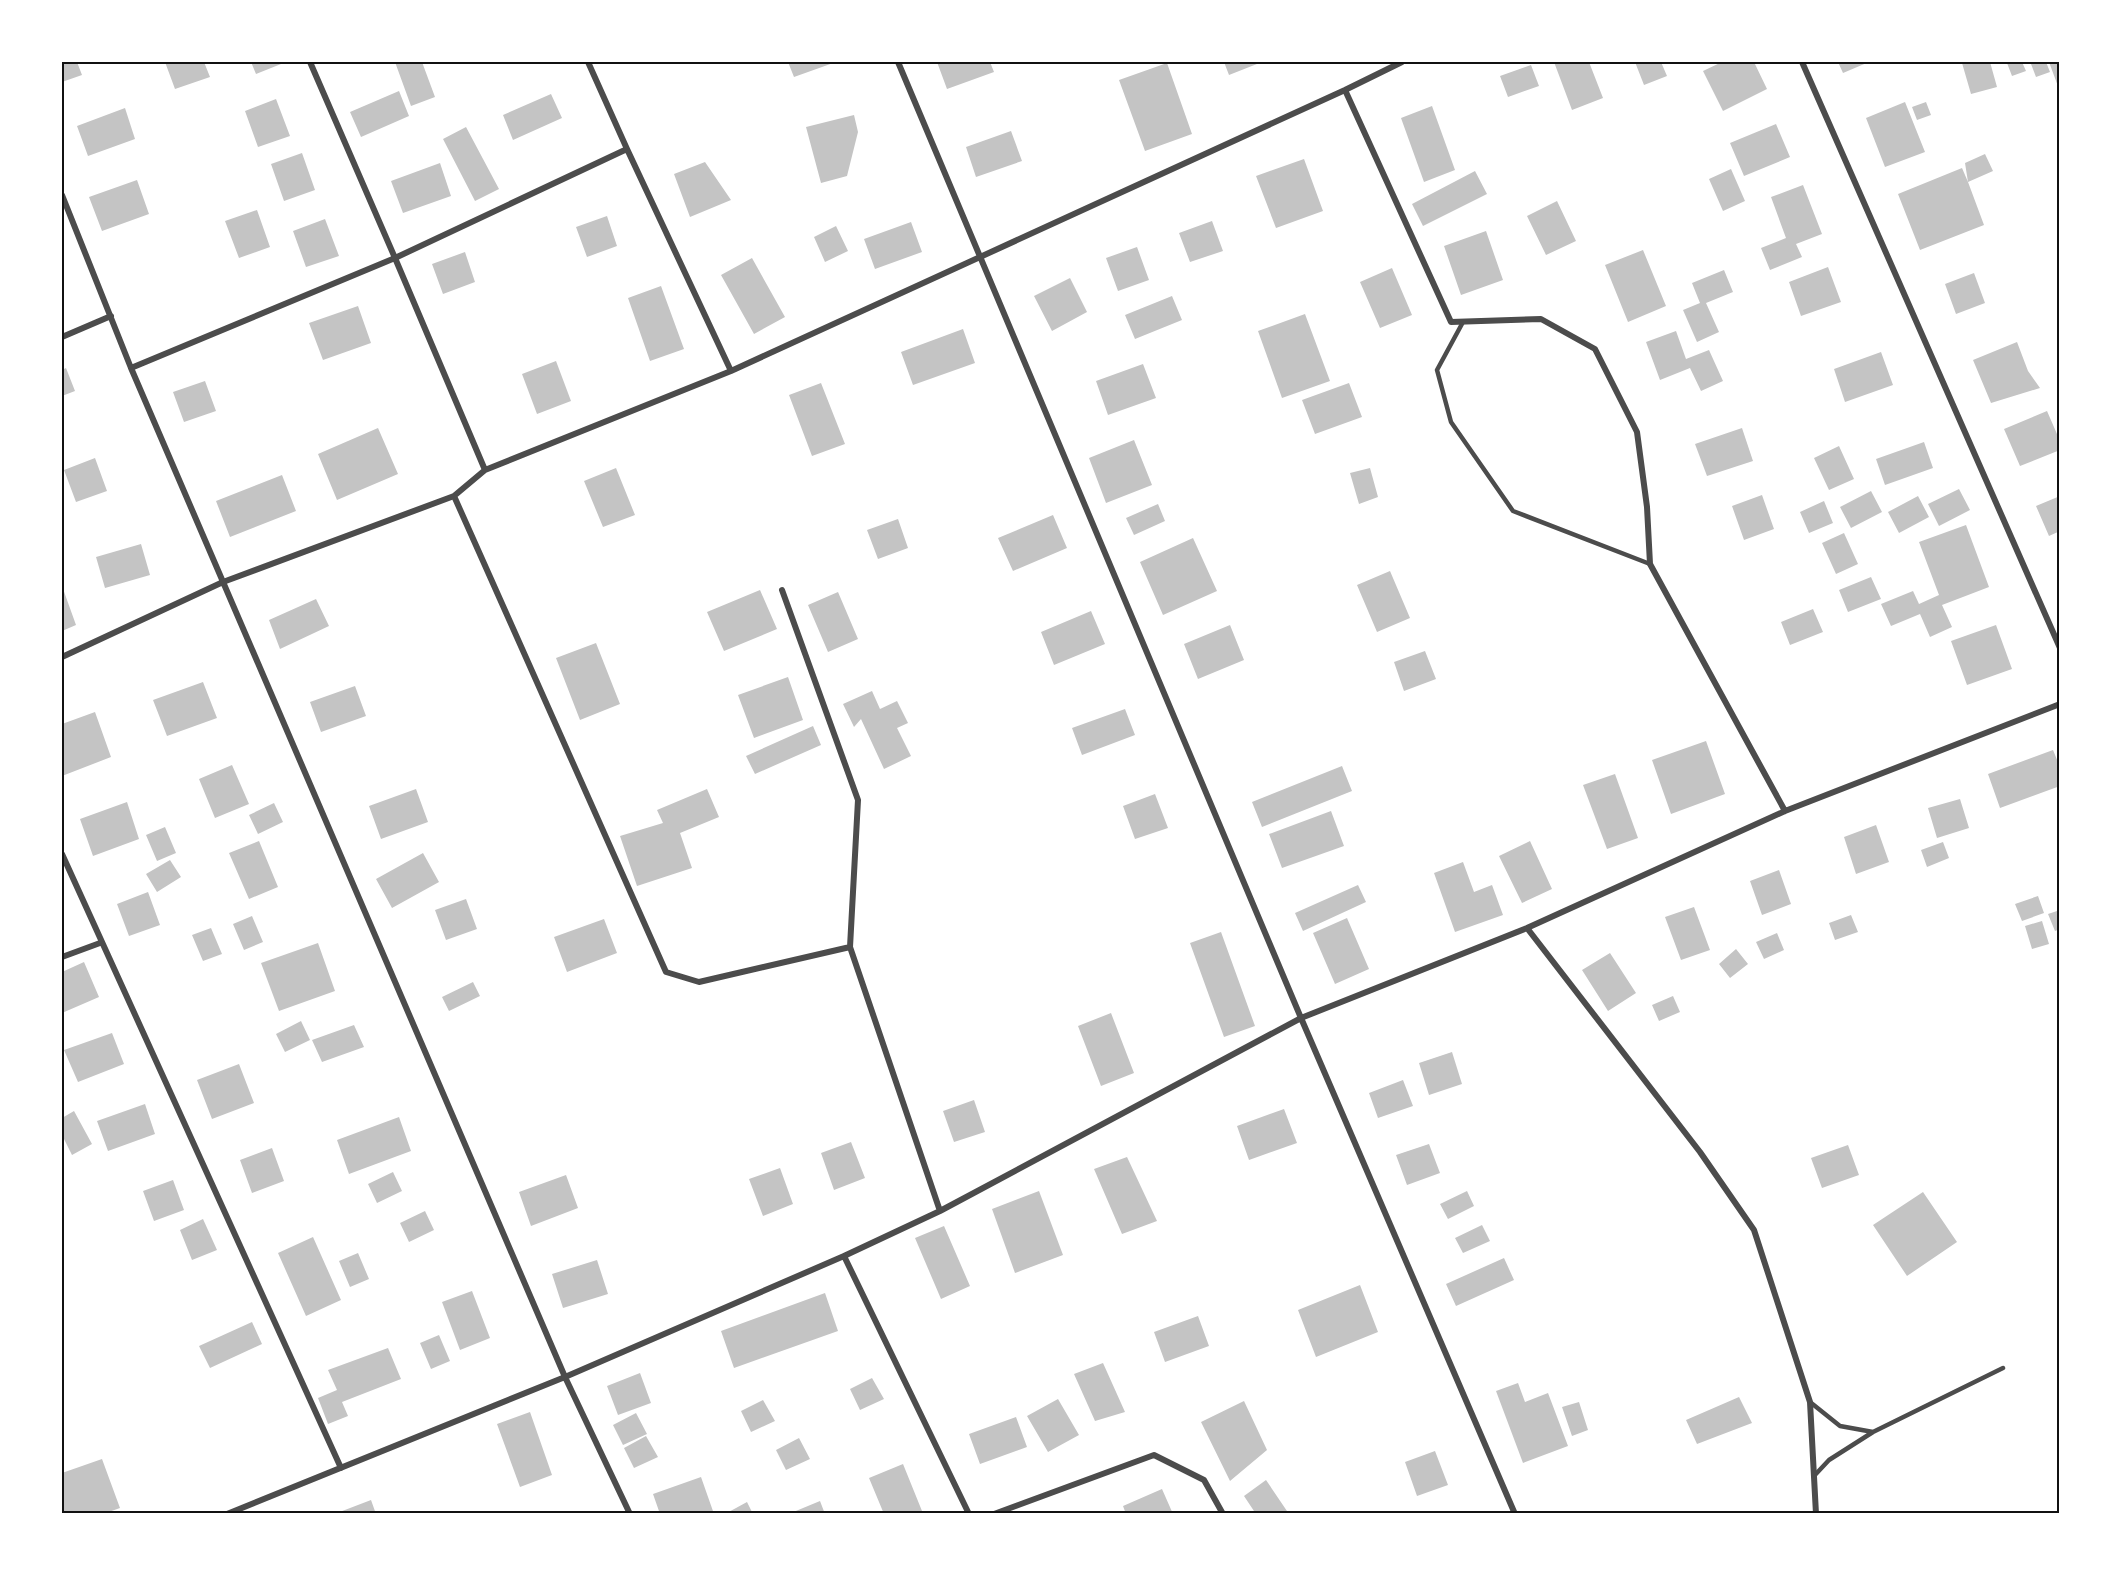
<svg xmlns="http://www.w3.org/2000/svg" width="2121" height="1575" font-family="'Fira Sans',sans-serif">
  <rect width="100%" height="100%" fill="#fff"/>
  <!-- building -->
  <path fill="#c4c4c4" d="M62,62h15l5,13 -20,7z
    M165,62h39l6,15 -35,12z
    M251,62h35l-30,12z
    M395,62h27l13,35 -24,9z
    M788,62h48l-42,15z
    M937,62h53l4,10 -47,17z
    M1224,62h38l-33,13z
    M1554,62h35l14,36 -31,12z
    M1635,62h26l6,14 -23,9z
    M1722,62h32l13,27 -44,22 -20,-40z
    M1838,62h31l-26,11z
    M1968,62h22l7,25 -26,7 -9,-31z
    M2009,62h13l4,9 -14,5 -5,-13z
    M2037,62h9l4,10 -14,5 -5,-13z
    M2049,62h11v27h-1z
    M1167,63l25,71 -47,17 -26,-71z
    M1531,65l8,21 -31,11 -8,-21z
    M399,91l10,25 -48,21 -11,-25z
    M551,94l11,24 -49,22 -10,-25z
    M276,99l14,37 -32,11 -13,-36z
    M1905,102l20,50 -40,15 -19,-49z
    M1926,102l5,13 -14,5 -5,-13z
    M1432,106l23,64 -31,12 -23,-64z
    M125,108l10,31 -47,17 -11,-30z
    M854,115l4,17 -11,44 -26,7 -15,-56z
    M1776,124l14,33 -46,19 -14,-33z
    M466,127l33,62 -24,12 -32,-62z
    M1011,131l11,30 -46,16 -10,-30z
    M302,153l13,37 -31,11 -13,-37z
    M1985,154l8,17 -25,11 16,43 -64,25 -22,-56 64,-26 6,14 -3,-19z
    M1304,159l19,52 -47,17 -20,-52z
    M705,162l26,38 -41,17 -16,-43z
    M440,163l11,33 -48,17 -12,-32z
    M1731,169l14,32 -22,10 -14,-32z
    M1475,171l12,23 -64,32 -11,-22z
    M137,180l12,34 -47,17 -13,-34z
    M1803,185l19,49 -26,10 6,13 -32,13 -9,-22 25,-10 -15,-41z
    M1557,201l19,40 -30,14 -19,-39z
    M257,210l13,37 -31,11 -14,-37z
    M607,216l10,30 -30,11 -11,-30z
    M325,219l14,37 -33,11 -13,-36z
    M1212,221l11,30 -33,11 -11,-29z
    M911,222l11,30 -47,17 -11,-30z
    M836,226l12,25 -23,11 -11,-25z
    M1486,231l17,49 -42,15 -17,-49z
    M1137,247l12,33 -31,11 -12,-33z
    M1643,250l23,56 -38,16 -23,-57z
    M465,252l10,30 -32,12 -11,-30z
    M752,258l33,59 -31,17 -33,-59z
    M1828,267l13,35 -40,14 -12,-34z
    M1392,268l20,47 -32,13 -20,-46z
    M1724,270l9,22 -27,11 13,29 -22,10 -14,-32 17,-7 -8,-20z
    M1974,273l11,30 -29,11 -11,-30z
    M1070,278l17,34 -35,19 -18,-35z
    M661,286l23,63 -34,12 -22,-63z
    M1172,296l10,24 -47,19 -10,-24z
    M358,306l13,37 -48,17 -14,-37z
    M1305,314l25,67 -48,17 -24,-67z
    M963,329l12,34 -62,22 -12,-33z
    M1676,331l10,28 23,-9 14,31 -22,10 -11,-23 -30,12 -14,-38z
    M2017,342l11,29 12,17 -49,15 -18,-43z
    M1881,352l12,33 -48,17 -11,-33z
    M556,361l15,40 -34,13 -15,-40z
    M1143,364l13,34 -48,17 -12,-34z
    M66,368l9,23 -13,5v-26z
    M205,381l11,30 -32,11 -11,-30z
    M821,383l24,61 -33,12 -23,-61z
    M1349,383l13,34 -47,17 -13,-34z
    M2047,411l13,30v9l-40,16 -16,-37z
    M378,428l20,46 -61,26 -19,-46z
    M1742,428l11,33 -46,15 -12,-32z
    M1134,440l18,45 -46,18 -17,-45z
    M1924,442l9,26 -48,17 -9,-26z
    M1839,446l15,33 -25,11 -15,-32z
    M95,458l12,33 -31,11 -12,-32z
    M616,468l19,47 -32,12 -19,-46z
    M1370,468l8,29 -19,7 -9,-31z
    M282,475l14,36 -66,26 -14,-36z
    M1959,489l11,21 -31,16 -11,-22z
    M1871,491l11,21 -31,16 -11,-21z
    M1762,495l12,34 -30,11 -12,-34z
    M1918,496l11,21 -30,16 -11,-21z
    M2060,496v35l-11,5 -13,-30z
    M1824,501l9,22 -24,10 -9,-21z
    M1158,504l7,17 -31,14 -8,-17z
    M1053,515l14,33 -54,23 -15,-33z
    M898,519l10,29 -30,11 -11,-29z
    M1966,525l23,62 -47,18 10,22 -22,10 -10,-23 -29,12 -10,-22 32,-13 6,13 20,-9 -20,-53z
    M1844,533l14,31 -22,10 -14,-31z
    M1193,538l24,53 -54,24 -23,-53z
    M141,544l9,31 -45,13 -9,-31z
    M1390,571l20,47 -33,14 -20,-47z
    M1871,577l10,22 -33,13 -9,-22z
    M62,586l14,39 -14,6z
    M760,590l17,39 -53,22 -17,-39z
    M838,592l20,47 -30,13 -20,-47z
    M316,599l13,27 -49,23 -11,-29z
    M1813,609l10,23 -33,13 -9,-23z
    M1091,611l14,33 -51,21 -13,-33z
    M1230,625l14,35 -46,19 -14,-35z
    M1996,625l16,44 -45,16 -16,-44z
    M596,643l24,61 -40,16 -24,-62z
    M1425,651l11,28 -32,12 -10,-29z
    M788,677l15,43 -49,18 -16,-43z
    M203,682l14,36 -50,18 -14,-36z
    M355,686l11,30 -45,16 -11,-30z
    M872,691l8,18 17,-8 11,22 -11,5 14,28 -27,13 -23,-50 -7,8 -11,-23z
    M1125,709l10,26 -53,20 -10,-27z
    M95,712l16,45 -49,19v-52z
    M813,726l8,19 -66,29 -9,-18z
    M1706,741l19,53 -54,20 -19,-54z
    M2053,750l7,17v19l-60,22 -12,-34z
    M232,765l17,39 -34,14 -16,-39z
    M1342,766l10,25 -90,36 -10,-25z
    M1615,774l23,64 -31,11 -24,-64z
    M416,789l12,33 -47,17 -12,-33z
    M707,789l12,28 -39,16 12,35 -55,18 -17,-50 43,-13 -6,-13z
    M1155,794l13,34 -33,11 -12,-33z
    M1960,799l9,29 -32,10 -9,-30z
    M127,802l12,37 -46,17 -13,-37z
    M274,803l9,19 -25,12 -9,-19z
    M1331,811l13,35 -62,22 -13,-34z
    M1876,825l13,37 -33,12 -12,-37z
    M165,827l11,26 -19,8 -11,-26z
    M259,841l19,46 -29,12 -20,-46z
    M1530,841l22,48 -30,14 -23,-47z
    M1943,842l6,16 -22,9 -6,-17z
    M423,853l16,29 -47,26 -16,-29z
    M170,860l11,17 -24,15 -11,-18z
    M1463,862l11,30 18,-7 11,30 -48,17 -21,-59z
    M1779,870l12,34 -29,11 -12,-34z
    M1358,885l8,17 -63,29 -8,-18z
    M148,892l12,33 -31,11 -12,-32z
    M2038,896l6,17 -22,8 -7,-17z
    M466,899l11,30 -31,11 -11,-30z
    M1694,907l16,43 -29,10 -16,-43z
    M2060,910v19l-5,2 -7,-17z
    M1851,915l7,17 -23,8 -6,-17z
    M252,916l11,26 -19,8 -11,-26z
    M1347,918l22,51 -34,15 -22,-51z
    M604,919l13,34 -50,19 -13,-35z
    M2042,921l7,23 -17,5 -7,-23z
    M211,928l11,26 -19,7 -11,-26z
    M1221,932l34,94 -31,11 -34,-94z
    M1777,933l7,17 -20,9 -8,-17z
    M318,943l17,48 -56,20 -18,-48z
    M1736,949l12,15 -18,14 -11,-14z
    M1610,953l26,40 -28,18 -26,-41z
    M84,962l15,35 -37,16v-41z
    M473,982l7,14 -31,15 -7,-14z
    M1673,996l7,16 -21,9 -7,-16z
    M1111,1013l23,60 -33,13 -23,-60z
    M301,1021l9,19 -25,12 -9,-18z
    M354,1025l10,22 -42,15 -10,-22z
    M112,1033l12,31 -46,18 -14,-32z
    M1452,1052l10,32 -33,11 -10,-32z
    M239,1064l15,39 -42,16 -15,-39z
    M1403,1080l10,26 -35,12 -9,-25z
    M974,1100l11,32 -31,10 -11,-31z
    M145,1104l10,30 -47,17 -11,-30z
    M1284,1109l13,34 -48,17 -12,-34z
    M74,1111l18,33 -20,11 -10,-20v-17z
    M399,1117l12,34 -62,23 -12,-34z
    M851,1142l14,36 -31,12 -13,-37z
    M1429,1144l11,29 -33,12 -11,-30z
    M1848,1145l11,30 -37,13 -11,-30z
    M272,1148l12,33 -32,12 -12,-33z
    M1127,1157l30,64 -35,13 -28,-65z
    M780,1168l13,36 -30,12 -14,-37z
    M393,1172l9,19 -25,12 -9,-19z
    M566,1175l12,33 -47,18 -12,-34z
    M173,1180l11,30 -30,11 -11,-30z
    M1039,1191l24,64 -48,18 -23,-64z
    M1467,1191l7,15 -26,13 -8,-15z
    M1923,1192l34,50 -50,34 -34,-51z
    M425,1211l9,19 -25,12 -9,-19z
    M203,1219l14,31 -25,10 -12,-30z
    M1482,1225l8,16 -27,12 -8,-15z
    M944,1226l26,60 -29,13 -26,-61z
    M313,1237l28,63 -35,16 -28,-63z
    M358,1253l11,26 -19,8 -11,-26z
    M1504,1258l10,22 -58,26 -10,-22z
    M597,1260l11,34 -45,14 -11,-34z
    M1360,1285l18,47 -62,25 -18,-47z
    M472,1291l18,47 -30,12 -18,-48z
    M825,1293l13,38 -104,37 -13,-37z
    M1198,1316l11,30 -44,16 -11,-30z
    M252,1322l10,22 -52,24 -11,-22z
    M439,1335l11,26 -19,8 -11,-26z
    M388,1348l13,31 -59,23 6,14 -20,8 -10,-26 19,-8 -9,-20z
    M1103,1363l22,49 -30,9 -21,-47z
    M640,1373l11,30 -33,12 -11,-29z
    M872,1378l12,21 -24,11 -10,-21z
    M1518,1383l7,19 23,-9 20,53 -45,17 -27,-72z
    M1739,1397l13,26 -55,21 -11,-24z
    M1058,1399l21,36 -31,17 -21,-36z
    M763,1400l12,21 -24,11 -10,-21z
    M1244,1401l23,49 -37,31 -29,-59z
    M1579,1402l9,28 -16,6 -10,-29z
    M530,1412l22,63 -32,12 -23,-63z
    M636,1413l11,21 -24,11 -10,-20z
    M1016,1417l11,30 -47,17 -11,-30z
    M646,1436l12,21 -24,11 -10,-20z
    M799,1438l11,21 -24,11 -10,-20z
    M1435,1451l13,34 -31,11 -12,-34z
    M102,1459l18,49 -17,6h-41v-41z
    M903,1464l19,47 -7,3h-31l-15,-36z
    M701,1477l13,37h-54l-7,-20z
    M1266,1480l23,34h-33l-12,-18z
    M1162,1489l11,25h-47l-3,-8z
    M371,1500l5,14h-39v-1z
    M820,1501l5,13h-34v-1z
    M747,1502l6,12h-28z"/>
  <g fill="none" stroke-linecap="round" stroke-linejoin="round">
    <!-- service -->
    <path stroke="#4c4c4c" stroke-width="4.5" d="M1463,322l-26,48 14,52 62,89 137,53
      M1810,1402l30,24 33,6 130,-64
      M1814,1476l15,-16 44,-28"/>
    <!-- minor -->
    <path stroke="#4c4c4c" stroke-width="6" d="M310,62l85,196 232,-109
      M588,62l39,87 104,222
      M898,62l403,956 214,496
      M1802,62l258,586
      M1345,90l106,232 90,-3 54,30 42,83 10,75 3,57 135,247
      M62,195l69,173 434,1009 65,137
      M62,337l49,-21
      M131,368l264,-110 90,212
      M454,496l212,476 33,10 151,-35 90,264
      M782,590l76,210 -8,147
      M62,657l161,-75 231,-86 31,-26 246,-99 614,-281 57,-28
      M62,854l279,614
      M1527,928l173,224 54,78 56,172 6,112
      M62,957l38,-14
      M844,1256l125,258
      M227,1514l338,-137 279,-121 96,-45 361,-193 226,-90 258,-117 275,-107
      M994,1514l160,-59 50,25 19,34"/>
  </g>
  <!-- border -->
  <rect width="2121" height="1575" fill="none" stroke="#ffffff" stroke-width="126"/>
  <rect x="63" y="63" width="1995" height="1449" fill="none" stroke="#111" stroke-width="2"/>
</svg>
